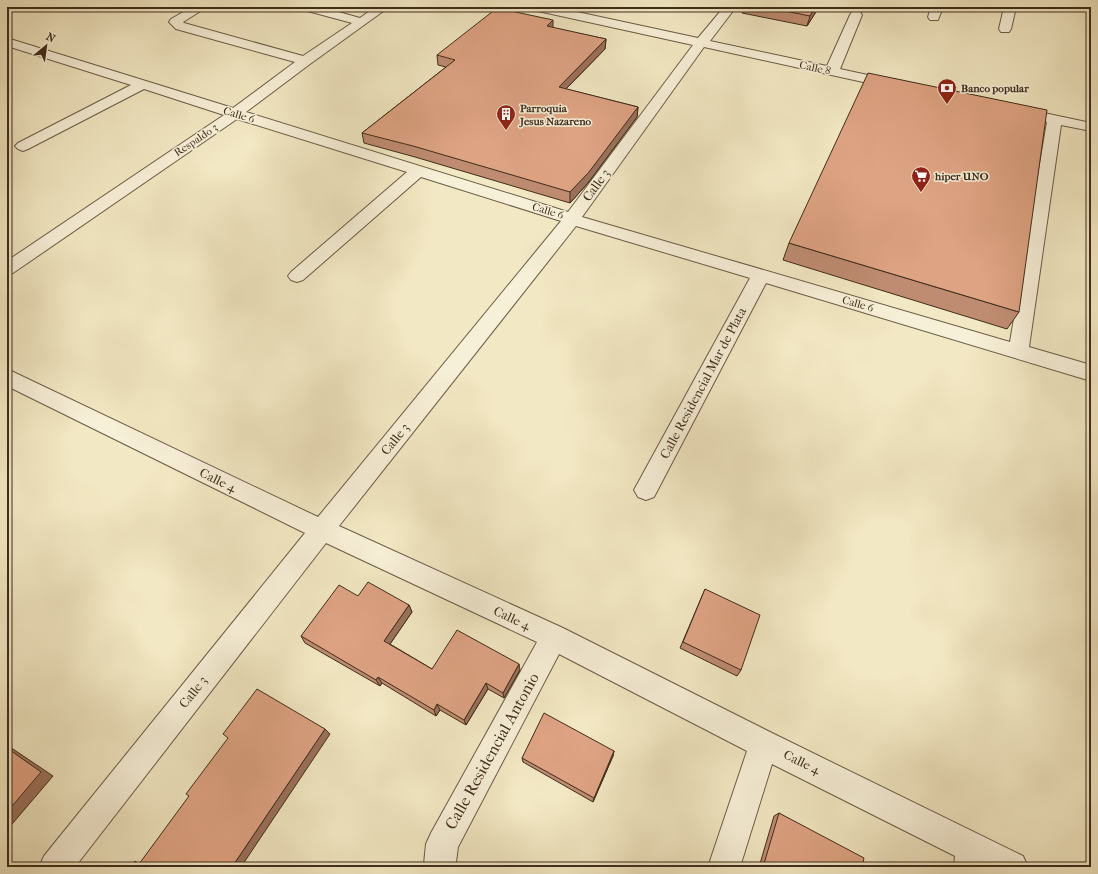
<svg xmlns="http://www.w3.org/2000/svg" width="1098" height="874" font-family="'IM FELL French Canon',serif">
  <rect width="100%" height="100%" fill="#f2e8c3"/>
  <filter id="stains"><feTurbulence type="fractalNoise" baseFrequency=".005" numOctaves="4"/><feColorMatrix values="0 0 0 0 .2 0 0 0 0 .09 0 0 0 0 .02 0 0 0 .5 -.17"/></filter>
  <radialGradient id="worn" r=".72"><stop offset=".6" stop-color="#630" stop-opacity="0"/><stop offset="1" stop-color="#630" stop-opacity=".3"/></radialGradient>
  <g fill="none" stroke-linecap="round" stroke-linejoin="round">
    <!-- minor casing -->
    <g stroke="#6c5b46" stroke-width="2">
      <path id="minor" d="M192,7h15l-24,15 1,1 119,33 49,-33 -48,-13 -2,-3h19l39,11 15,-11h14l-79,57 -64,48 322,100 125,-167 -155,-34 -4,-1 -2,-3h22l144,31 26,-31h12l-26,34 117,25 23,-51 2,-3h8l2,3 -22,54 60,13 2,3 -2,3 -5,1 -191,-42 -122,170 428,125 37,-220 -36,-8 -2,-3 2,-3 5,-1 75,16v8l-30,-6 -32,222 62,18v16l-325,-98 -112,214 -8,3 -8,-3 -4,-7 116,-212 -174,-52 -237,300 224,102 211,106 249,122 5,11h-74l1,-11 -183,-92 -32,103h-32l39,-116 -188,-97 -101,193 -2,15 2,5h-33l-1,-3 2,-20 5,-11 106,-191 -211,-99 -251,324h-36l5,-11 261,-323 -298,-147v-17l311,148 243,-296 -140,-44 -118,103 -6,2 -6,-2 -3,-4 3,-4 116,-100 -170,-53 -224,154 -6,2v-14l217,-146 -80,-26 -116,60 -5,2 -5,-2 -3,-3 3,-3 113,-58 -124,-39v-8l226,70 62,-46 -119,-33 -7,-7 2,-3z
        M931,7h12l-5,13h-8l-2,-3z
        M1004,7h12l-5,22 -2,3h-8l-2,-3z"/>
    </g>
    <!-- minor -->
    <use href="#minor" fill="#f7f0d8" fill-rule="evenodd"/>
  </g>
  <!-- wall -->
  <path fill="#bf8c71" stroke="#3f2c1c" d="M744,7h75l-12,19 -65,-13z
    M553,28l53,11 -1,10 -39,40 72,18 -1,10 -49,66 -18,20 -155,-46 -51,-14 -2,-10 84,-66 -8,-2 -1,-10z
    M789,243l230,69 -12,17 -224,-69z
    M705,589l36,81 -4,6 -57,-28z
    M358,596l51,9 3,7 -22,32 42,25 88,1 -16,28 -16,-9 -22,36 -26,-15 -4,6 -54,-33 -2,3 -75,-43 -4,-7z
    M614,751l-1,5 -20,46 -70,-40 -1,-4z
    M779,813l83,54h-103l15,-51z"/>
  <!-- shaded-wall -->
  <path fill="#9b725c" stroke="#3f2c1c" d="M815,7h4l-12,19 3,-10z
    M553,20v10l-6,-4z
    M606,39l-1,10 -47,48 1,-10z
    M638,107l-1,10 -49,66 -18,20v-11z
    M409,605l3,7 -24,35 -4,-6z
    M519,664l1,6 -16,28 -1,-5z
    M378,677l4,6 -2,3 -4,-6z
    M486,683l2,6 -22,36 -2,-5z
    M437,704l3,6 -4,6 -2,-6z
    M325,729l5,5 -89,133h-9z
    M7,745l46,31 -46,54z
    M614,751l-1,5 -20,46 1,-4z"/>
  <!-- building -->
  <path fill="#dea383" stroke="#3f2c1c" d="M765,7h50l-5,9z
    M497,8l56,12 -6,6 59,13 -47,48 79,20 -49,65 -19,20 -157,-46 -51,-13 93,-73 -18,-5z
    M868,73l179,37 -28,202 -230,-69z
    M368,582l41,23 -25,36 48,28 25,-39 62,34 -16,29 -17,-10 -22,37 -27,-16 -3,6 -56,-33 -2,3 -75,-44 38,-51 19,11z
    M705,589l55,26 -19,55 -58,-28z
    M257,689l68,40 -93,138h-101l4,-6 4,3 50,-68 -3,-2 42,-56 -5,-4z
    M544,713l70,38 -20,47 -72,-40z
    M7,748l34,24 -34,40z
    M779,813l85,45 -2,9h-99z"/>
  <!-- icons -->
  <defs>
    <g id="bank-pin" transform="scale(1)"><path d="M0 17L-7.5 6A9.5 9.5 0 1 1 7.5 6Z" fill="#8f2418" stroke="#f7f0d8"/><path d="M-6-4H6V4H-6ZM0-2.3a2.3 2.3 0 1 0 0 4.6a2.3 2.3 0 1 0 0-4.6Z" fill="#fff"/></g>
    <g id="building-pin" transform="scale(1)"><path d="M0 17L-7.5 6A9.5 9.5 0 1 1 7.5 6Z" fill="#8f2418" stroke="#f7f0d8"/><path d="M-4-6H4V6H1V3H-1V6H-4ZM-2.5-4.3h1.7v1.8h-1.7ZM.8-4.3h1.7v1.8H.8ZM-2.5-1h1.7V.8h-1.7ZM.8-1h1.7V.8H.8Z" fill="#fff"/></g>
    <g id="supermarket-pin" transform="scale(1)"><path d="M0 17L-7.5 6A9.5 9.5 0 1 1 7.5 6Z" fill="#8f2418" stroke="#f7f0d8"/><path d="M-6-5.5h2.5l.6 2H6L4.5 2H-2.5L-4.4-4H-6ZM-1.5 3.2a1.3 1.3 0 1 0 .1 0ZM3 3.2a1.3 1.3 0 1 0 .1 0Z" fill="#fff"/></g>
  </defs>
  <g fill-rule="evenodd">
    <use href="#bank-pin" x="947" y="88"/>
    <use href="#building-pin" x="506" y="114"/>
    <use href="#supermarket-pin" x="921" y="176"/>
  </g>
  <g text-anchor="middle" dominant-baseline="central" stroke-width="3" stroke-linejoin="round" paint-order="stroke">
    <!-- far-street labels -->
    <g font-size="11" fill="#3f2c1c" stroke="#f7f0d8">
      <text transform="translate(815 68) rotate(12)">Calle 8</text>
      <text transform="translate(239 115) rotate(17)">Calle 6</text>
      <text transform="translate(196 140) rotate(-34)">Respaldo 3</text>
      <text transform="translate(548 211) rotate(17)">Calle 6</text>
      <text transform="translate(858 304) rotate(16)">Calle 6</text>
    </g>
    <!-- far-poi labels -->
    <g font-size="11" font-weight="bold" fill="#3f2c1c" stroke="#f7f0d8" text-anchor="start">
      <text x="961" y="88">Banco popular</text>
      <text x="520" y="108">Parroquia<tspan x="520" dy="13">Jesus Nazareno</tspan></text>
      <text x="935" y="176">hiper UNO</text>
    </g>
    <!-- street labels -->
    <g font-size="13" fill="#3f2c1c" stroke="#f7f0d8">
      <text transform="translate(596 185) rotate(-54)">Calle 3</text>
      <text transform="translate(703 383) rotate(-62)">Calle Residencial Mar de Plata</text>
      <text transform="translate(395 439) rotate(-51)">Calle 3</text>
      <text transform="translate(218 480) rotate(26)">Calle 4</text>
      <text transform="translate(512 618) rotate(25)">Calle 4</text>
      <text transform="translate(193 692) rotate(-52)">Calle 3</text>
      <text transform="translate(802 762) rotate(26)">Calle 4</text>
    </g>
    <!-- near-street labels -->
    <g font-size="16" fill="#3f2c1c" stroke="#f7f0d8">
      <text transform="translate(492 751) rotate(-61)">Calle Residencial Antonio</text>
    </g>
  </g>
  <!-- margin -->
  <rect width="1098" height="874" fill="none" stroke="#f2e8c3" stroke-width="24"/>
  <rect x="8" y="8" width="1082" height="858" fill="none" stroke="#3f2c1c" stroke-width="2"/>
  <rect x="12" y="12" width="1074" height="850" fill="none" stroke="#3f2c1c"/>
  <!-- north arrow -->
  <g transform="translate(46 46) rotate(29)" stroke="#f7f0d8" stroke-width="3" paint-order="stroke">
  <path d="M0-3L7 15L0 10L-7 15Z" fill="#3f2c1c"/>
  <text y="-6" font-size="11" font-weight="bold" text-anchor="middle" fill="#3f2c1c">N</text>
  </g>
  <rect width="100%" height="100%" filter="url(#stains)"/>
  <rect width="100%" height="100%" fill="url(#worn)"/>
</svg>
